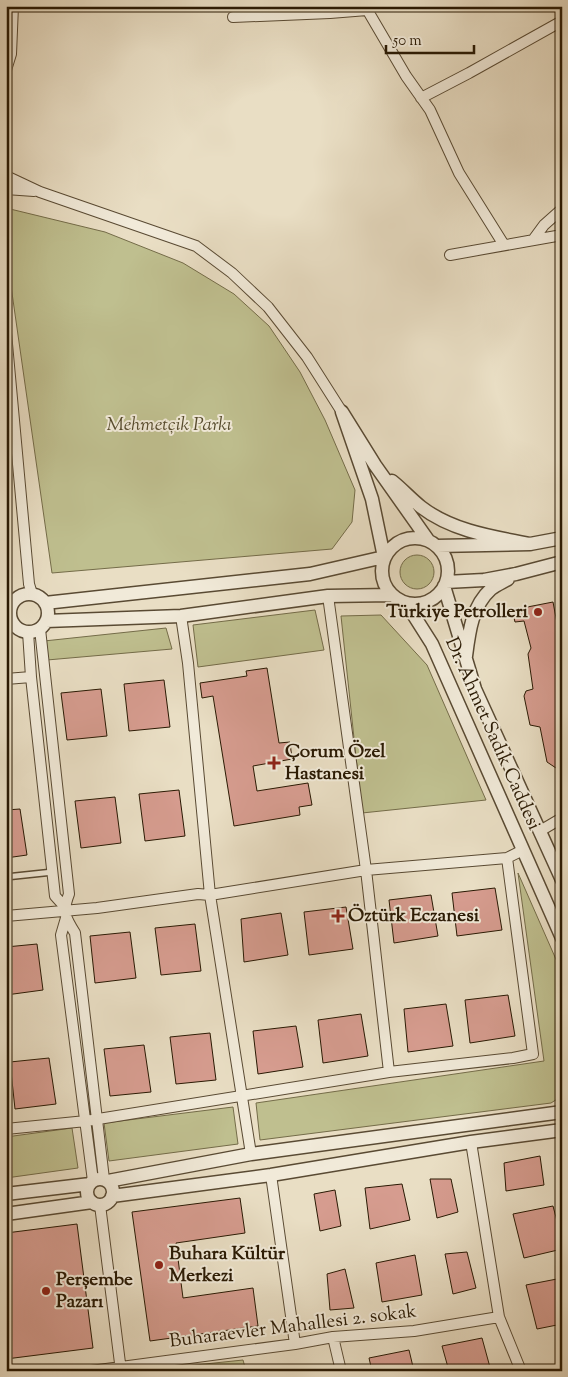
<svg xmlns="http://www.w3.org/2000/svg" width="568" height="1377" font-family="'Sorts Mill Goudy',serif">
  <rect width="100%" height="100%" fill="#e9dec4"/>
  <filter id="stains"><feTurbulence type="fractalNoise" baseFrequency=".004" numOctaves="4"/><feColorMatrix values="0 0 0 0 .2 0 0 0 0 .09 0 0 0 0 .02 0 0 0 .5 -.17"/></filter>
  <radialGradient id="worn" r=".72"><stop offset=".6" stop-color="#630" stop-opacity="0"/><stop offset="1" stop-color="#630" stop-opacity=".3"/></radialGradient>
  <!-- green -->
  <path fill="#bfbf8f" stroke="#746c49" d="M6,208l99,24 78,31 51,31 35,32 31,46 25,48 30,70 -3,32 -20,27 -280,24 -46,-322z
    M400 572a17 17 0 1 1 34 0a17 17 0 1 1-34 0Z
    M315,610l9,40 -126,17 -5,-42z
    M381,615l46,50 59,135 -124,13 -21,-197z
    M166,628l6,21 -125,11 -3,-19z
    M518,873l44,100v123l-11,7 -291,37 -4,-37 288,-42z
    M233,1107l5,37 -129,17 -5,-38z
    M72,1128l6,40 -72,10v-41z
    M243,1360l3,11h-108z"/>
  <!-- building -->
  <path fill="#d69c8f" stroke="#291903" d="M553,602l9,48v122l-15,-10 -7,-35 -10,-2 -6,-29 2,-5 7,-2 -5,-35 3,-6 -7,-27 -9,1 -3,-12z
    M267,668l12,75 11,-1 2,17 -39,7 4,25 51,-8 4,22 -13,2 1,8 -66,11 -21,-130 -11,2 -2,-15 47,-7 -1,-5z
    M164,680l6,47 -41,4 -5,-47z
    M101,689l6,47 -40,4 -6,-47z
    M179,790l6,46 -40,5 -6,-47z
    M115,797l6,46 -40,5 -6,-47z
    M20,809l7,46 -21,3v-48z
    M495,888l7,42 -45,6 -5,-43z
    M431,895l7,41 -44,7 -5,-43z
    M346,907l7,42 -44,6 -5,-43z
    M281,913l7,42 -44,7 -3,-43z
    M195,924l6,47 -40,4 -6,-47z
    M130,932l6,46 -41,5 -5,-47z
    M37,944l6,46 -37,5v-48z
    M508,995l7,41 -45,7 -5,-43z
    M446,1004l7,42 -45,6 -4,-43z
    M361,1014l7,42 -45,7 -5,-43z
    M296,1026l7,41 -45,7 -5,-43z
    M210,1033l6,47 -40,4 -6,-47z
    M144,1045l7,47 -41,4 -6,-47z
    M49,1058l7,46 -41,5 -5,-47z
    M540,1156l4,29 -38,6 -2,-28z
    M430,1179h21l7,33 -21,6z
    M402,1184l8,36 -40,9 -5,-41z
    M335,1190l6,36 -21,5 -6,-37z
    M240,1198l5,35 -69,10 7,55 70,-10 5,38 -108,15 -18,-129z
    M553,1206l9,34v9l-38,9 -11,-44z
    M77,1224l16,124 -87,11v-126z
    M467,1252l9,36 -23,6 -8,-40z
    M415,1255l7,40 -40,7 -6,-39z
    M345,1269l9,39 -24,2 -3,-36z
    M562,1278v46l-25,5 -11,-44z
    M482,1338l9,33h-42l-7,-25z
    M409,1350l5,21h-42l-3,-13z"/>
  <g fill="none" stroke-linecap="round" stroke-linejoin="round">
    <!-- service casing -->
    <g stroke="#594a33" stroke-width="8">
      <path id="service" d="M6,877l47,-5"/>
    </g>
    <!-- minor casing -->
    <g stroke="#594a33" stroke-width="12">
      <path id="minor" d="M365,6l41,70 24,34 29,63 45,72
        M233,17l97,-4 37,-3
        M6,70l5,-16 2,-48
        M421,98l48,-25 93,-52
        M6,176l34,16 156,54 36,27 36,34 39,50 35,55
        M6,189l28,2
        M533,240l11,-15 18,-16
        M450,255l112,-20
        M6,333l23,251 3,10
        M328,596l38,274 23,202
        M181,616l7,47 22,232 41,259
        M40,629l29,265c-7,18 -4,23 6,39l29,246
        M28,632l3,45 24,219 9,10
        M6,679l25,-2
        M540,831l22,-13
        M6,916l91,-8 101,-14 12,1 156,-25 141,-12 16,-8
        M66,918l-5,17 32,246
        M6,1129l80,-8 303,-49 124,-14 20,-4 -26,-196
        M471,1142l28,175 22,54
        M271,1175l24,169
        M100,1205l21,166
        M333,1337l8,34
        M91,1371l204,-27 38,-7 81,-6 85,-14"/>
    </g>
    <!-- tertiary casing -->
    <g stroke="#594a33" stroke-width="15">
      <path id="tertiary" d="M392,481c10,8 19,18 29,26 31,24 72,30 109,37
        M382 571a33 33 0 1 1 66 0a33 33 0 1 1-66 0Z
        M437,546l93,-2 32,-6
        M446,582l38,-2 32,-6 46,-12
        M444,586l31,103 87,191
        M10 613a19 19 0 1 1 38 0a19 19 0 1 1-38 0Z
        M45,603l265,-29 74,-17 -12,-58 -30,-87 33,53 53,75
        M406,603l26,41 130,294
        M46,621l135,-5 147,-20 63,-1
        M466,656c3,-24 6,-50 25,-67 5,-4 12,-7 17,-10
        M87 1192a13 13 0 1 1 26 0a13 13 0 1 1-26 0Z
        M108,1181l143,-27 311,-42
        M6,1194l84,-10
        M112,1196l159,-21 200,-33 91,-12
        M6,1214l86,-12"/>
    </g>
    <!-- service -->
    <use href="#service" stroke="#f1ead9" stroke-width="5"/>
    <!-- minor -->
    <use href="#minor" stroke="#f1ead9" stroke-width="10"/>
    <!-- tertiary -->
    <use href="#tertiary" stroke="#f1ead9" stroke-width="12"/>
  </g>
  <!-- markers -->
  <g fill="#8f2418" stroke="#f1ead9" stroke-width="2">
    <circle cx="538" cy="612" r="5"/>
    <path d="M271.5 755.5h5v5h5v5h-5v5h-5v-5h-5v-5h5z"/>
    <path d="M335.5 908.5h5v5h5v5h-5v5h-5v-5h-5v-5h5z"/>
    <circle cx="159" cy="1265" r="5"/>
    <circle cx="46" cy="1291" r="5"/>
  </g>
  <g text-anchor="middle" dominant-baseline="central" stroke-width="4" stroke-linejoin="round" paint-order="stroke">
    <!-- park labels -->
    <g font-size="19" font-style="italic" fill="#564b2d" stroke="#f1ead9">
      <text x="169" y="425">Mehmetçik Parkı</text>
    </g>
    <!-- poi labels -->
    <g font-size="19" font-weight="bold" fill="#291903" stroke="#f1ead9" text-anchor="start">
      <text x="528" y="612" text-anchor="end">Türkiye Petrolleri</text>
      <text x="285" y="752">Çorum Özel<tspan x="285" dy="22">Hastanesi</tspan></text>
      <text x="348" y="916">Öztürk Eczanesi</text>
      <text x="169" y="1254">Buhara Kültür<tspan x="169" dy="22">Merkezi</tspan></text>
      <text x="56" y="1280">Perşembe<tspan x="56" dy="22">Pazarı</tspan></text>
    </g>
    <!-- street labels -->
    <g font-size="19" fill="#291903" stroke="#f1ead9">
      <text transform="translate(492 734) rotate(66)">Dr. Ahmet Sadık Caddesi</text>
      <text transform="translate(293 1327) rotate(-7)">Buharaevler Mahallesi 2. sokak</text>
    </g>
  </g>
  <!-- margin -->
  <rect width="568" height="1377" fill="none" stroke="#e9dec4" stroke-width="25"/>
  <rect x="8" y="8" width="553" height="1362" fill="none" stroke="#291903" stroke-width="2.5"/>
  <rect x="12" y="12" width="543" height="1352" fill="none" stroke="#291903"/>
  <!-- scale -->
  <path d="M386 45v8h88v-8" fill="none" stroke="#291903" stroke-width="2.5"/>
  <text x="393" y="45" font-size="15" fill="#291903" stroke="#f1ead9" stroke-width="4" paint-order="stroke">50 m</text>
  <rect width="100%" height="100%" filter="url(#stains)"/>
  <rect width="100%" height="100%" fill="url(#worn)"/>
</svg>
